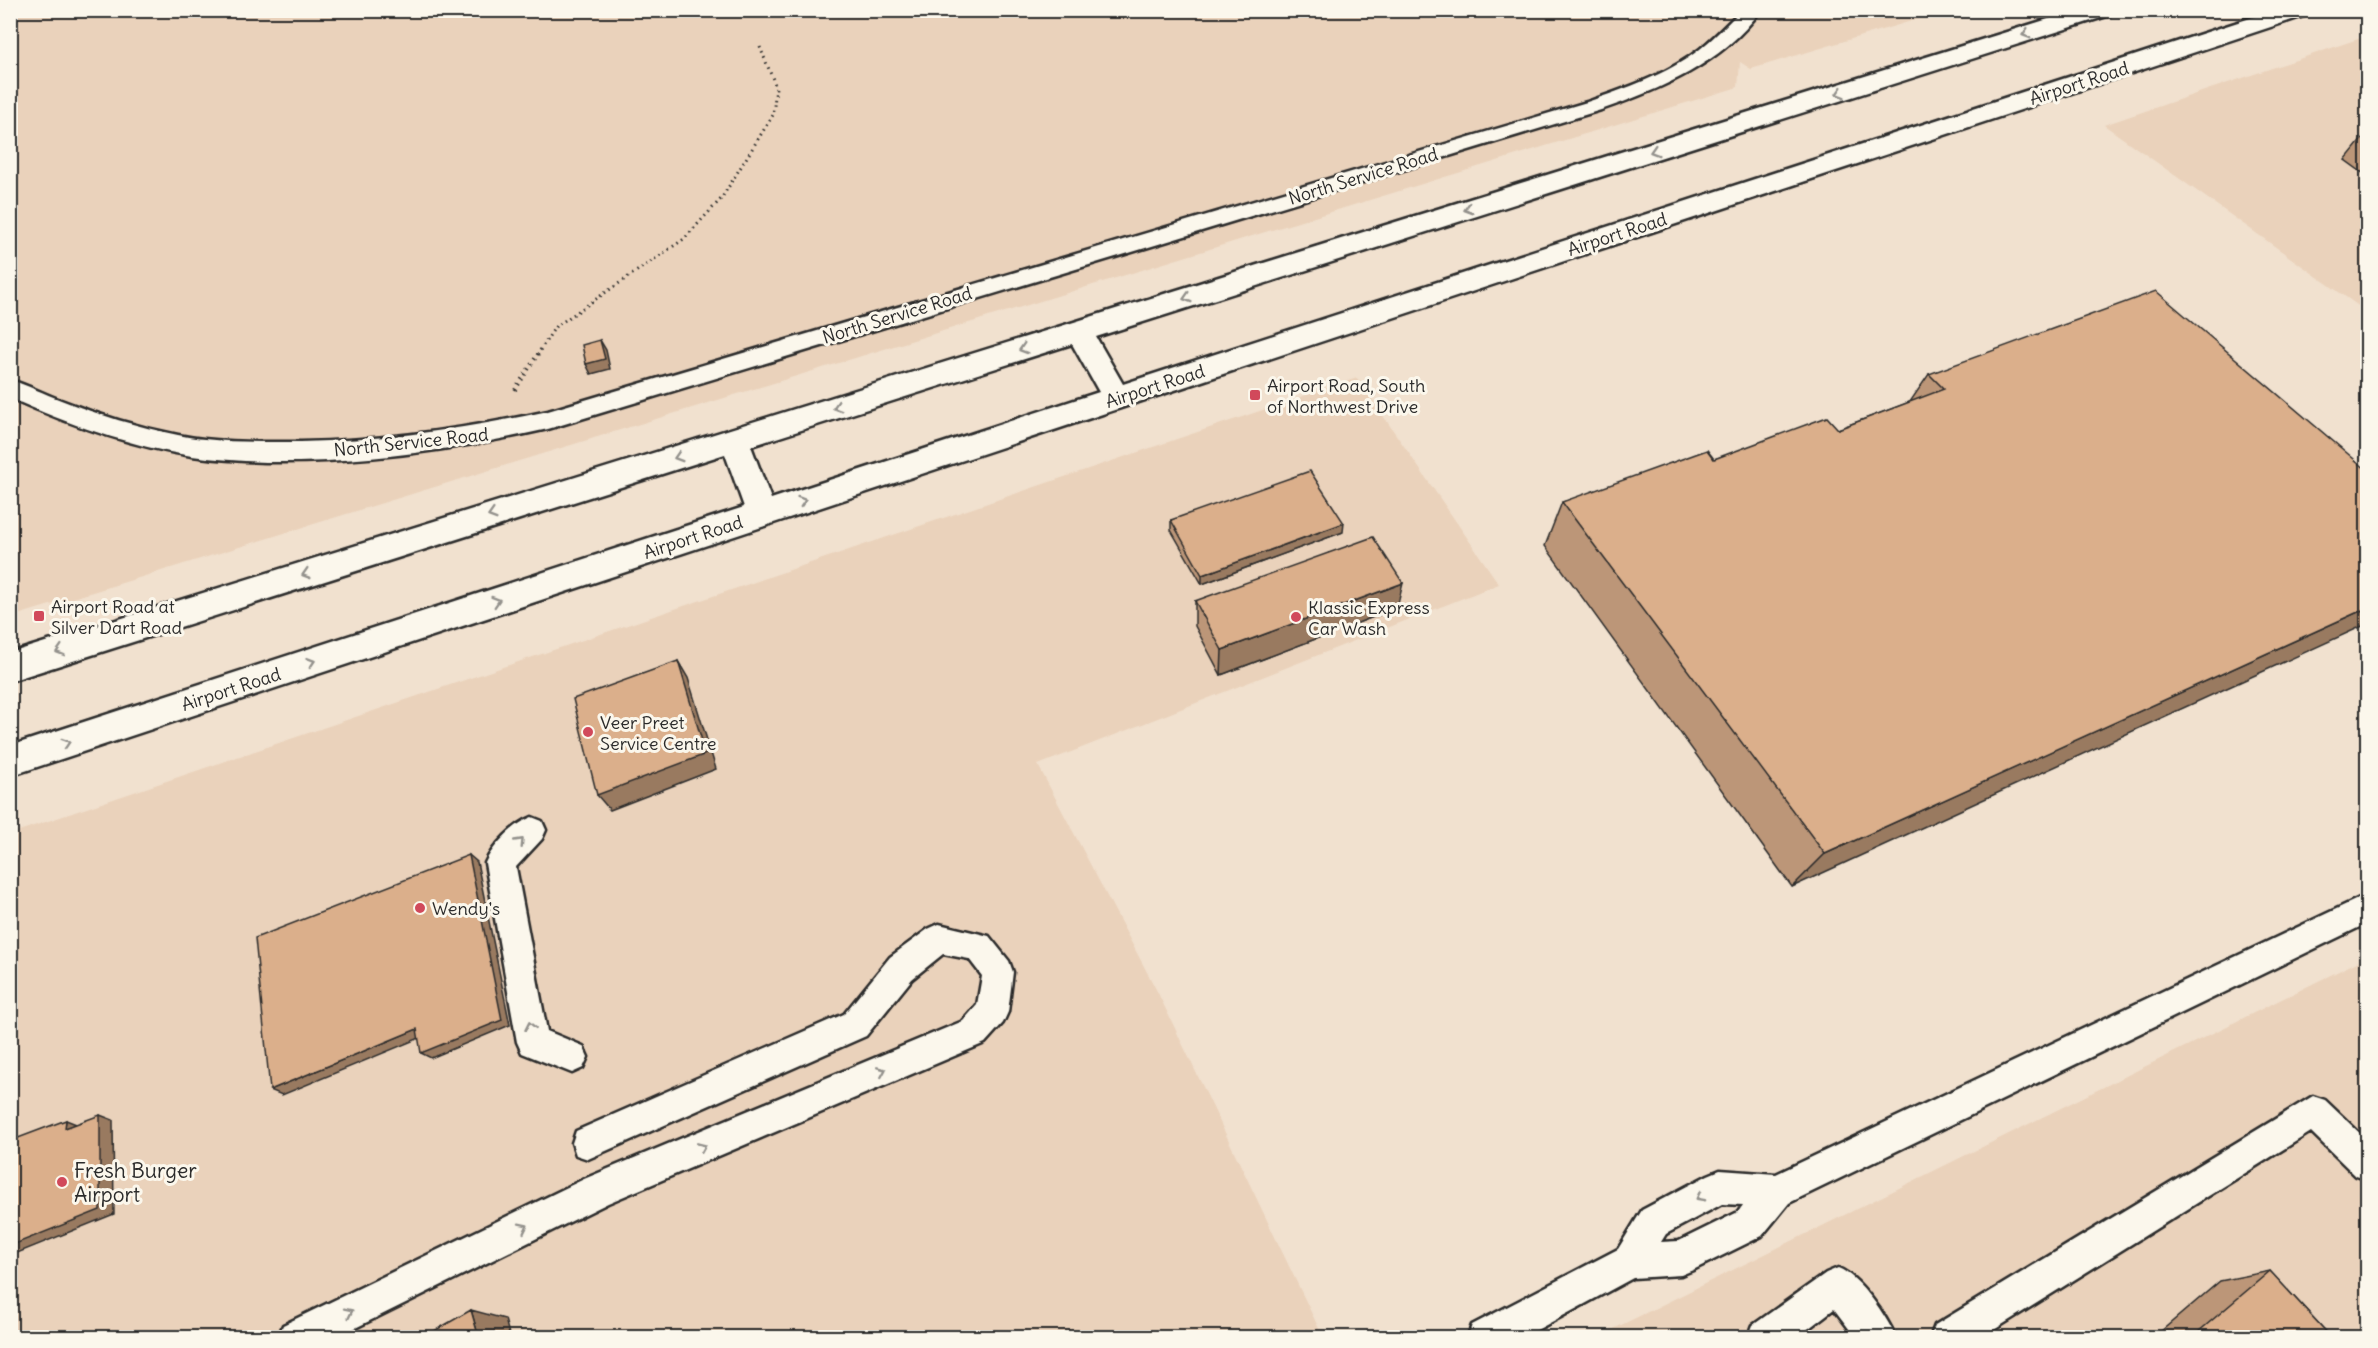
<svg xmlns="http://www.w3.org/2000/svg" width="2378" height="1348" font-family="Delius,sans-serif">
  <rect width="100%" height="100%" fill="#f1e1cf"/>
  <filter id="ink" filterUnits="userSpaceOnUse"><feTurbulence type="fractalNoise" baseFrequency=".0167" numOctaves="2"/><feDisplacementMap in="SourceGraphic" scale="12" xChannelSelector="R" yChannelSelector="G"/><feConvolveMatrix kernelMatrix="1 2 1 2 8 2 1 2 1" color-interpolation-filters="sRGB"/></filter>
  <g filter="url(#ink)">
    <!-- built -->
    <path fill="#ead2bb" d="M11,11h1934l-194,58 -11,-7 -2,25 -1727,530z
      M2367,36v276l-263,-187z
      M1357,378l142,206 -461,181 120,228 165,344h-1312l-1,-503z
      M2367,957v380h-770z"/>
    <g fill="none" stroke-linecap="round" stroke-linejoin="round">
      <!-- lane casing -->
      <g stroke="#2b2b2b" stroke-width="5">
        <path id="lane" d="M1741,10h20c-39,54 -100,79 -160,100l-1053,319c-110,25 -244,43 -356,27 -62,-10 -124,-32 -182,-58v-18c18,5 34,14 51,20 38,15 77,27 117,35 40,8 82,7 123,7 83,-2 165,-13 247,-31l1039,-309c39,-14 80,-27 113,-53 15,-12 28,-26 41,-39z
          M532,817l10,4 4,9 -4,9 -26,28 31,164 36,15 5,11 -5,11 -11,5 -50,-20 -5,-11 -32,-179c8,-18 29,-39 47,-46z
          M2368,894v29l-579,280 -27,33 -69,34 -12,5 -48,3 -111,60h-55l5,-13 146,-76 24,-39 66,-35 12,-5 56,4zM1722,1204l21,1 -5,7 -59,29 -18,1 5,-8z
          M939,924l50,12 20,25 4,11 -5,40 -5,11 -18,20 -377,160 -273,135h-57l5,-13 301,-146 379,-158 14,-16 5,-29 -13,-17 -26,-5 -31,25 -46,57 -278,123 -12,-4 -4,-12 4,-12 268,-117 46,-57 38,-28z
          M2313,1096l12,4 43,41v39l-12,-4 -45,-44 -330,206h-51l5,-13z
          M1838,1268c21,8 49,48 58,70h-40l-22,-29 -38,29h-48l5,-13 73,-52z"/>
      </g>
      <!-- secondary casing -->
      <g stroke="#2b2b2b" stroke-width="5">
        <path id="secondary" d="M2077,10h36l-3,5 -1014,322 27,47 1152,-374h35l-3,5 -2297,761v-30l734,-239 -19,-53 -715,227v-28zM1072,344l27,48 -328,107 -20,-53z"/>
      </g>
      <!-- path-far1 -->
      <path stroke="#2b2b2b" stroke-width="3" stroke-dasharray="1.5 4" stroke-linecap="butt" d="M537,355l18,-28 129,-88 37,-40 52,-84 3,-28 -16,-40"/>
      <!-- path -->
      <path stroke="#2b2b2b" stroke-width="4" stroke-dasharray="1.5 4.5" stroke-linecap="butt" d="M515,390l23,-36"/>
      <!-- lane -->
      <use href="#lane" fill="#fbf7ec" fill-rule="evenodd"/>
      <!-- secondary -->
      <use href="#secondary" fill="#fbf7ec" fill-rule="evenodd"/>
    </g>
    <!-- wall -->
    <path fill="#bc9678" stroke="#2b2b2b" stroke-width="1.5" d="M2367,133v43l-22,-16z
      M1929,374l438,96 -575,417 -247,-341 17,-44 152,-43 124,-30 72,-27z
      M1171,520l172,12 -141,52 -31,-54z
      M1195,601l202,7 -176,67 -26,-49z
      M2270,1271l62,67h-179l67,-57z"/>
    <!-- shaded-wall -->
    <path fill="#997a61" stroke="#2b2b2b" stroke-width="1.5" d="M600,340l6,10 4,19 -19,5 -5,-10z
      M1344,523l-1,9 -141,52v-9z
      M1403,583l-6,25 -176,67 1,-25z
      M2367,608v16l-575,263 33,-33z
      M678,661l10,17 28,91 -106,41 -13,-15z
      M469,855l8,7 33,163 -79,33 -10,-5z
      M417,1029l10,6 -145,60 -12,-5z
      M100,1115l13,5 1,94 -104,42v-10z
      M66,1120l13,5 -14,3z
      M471,1310l34,9 5,19h-31z"/>
    <!-- building -->
    <path fill="#dbaf8b" stroke="#2b2b2b" stroke-width="1.5" d="M2156,291l211,179v138l-542,246 -263,-352 145,-52 7,9 113,-42 11,12 106,-40 -15,-15z
      M600,340l5,19 -19,5 -4,-19z
      M1310,471l34,52 -142,52 -31,-55z
      M1373,537l30,46 -181,67 -27,-49z
      M678,661l28,93 -109,41 -24,-96z
      M469,855l33,165 -81,33 -4,-24 -147,61 -15,-152z
      M100,1115v95l-90,36v-105l56,-21 -1,8z
      M2270,1271l62,67h-141z
      M471,1310l8,28h-57z"/>
    <!-- one-way arrows -->
    <defs><path id="oneway-chevron" d="M-2-3.5L2.5 0L-2 3.5" fill="none" stroke-width="1.6" stroke-linecap="round" stroke-linejoin="round" transform="scale(1.5)"/></defs>
    <g stroke="#93918c">
      <use href="#oneway-chevron" transform="translate(2026 34) rotate(163)"/>
      <use href="#oneway-chevron" transform="translate(1840 93) rotate(163)"/>
      <use href="#oneway-chevron" transform="translate(1654 151) rotate(163)"/>
      <use href="#oneway-chevron" transform="translate(1468 209) rotate(163)"/>
      <use href="#oneway-chevron" transform="translate(1187 298) rotate(163)"/>
      <use href="#oneway-chevron" transform="translate(1023 349) rotate(163)"/>
      <use href="#oneway-chevron" transform="translate(837 407) rotate(163)"/>
      <use href="#oneway-chevron" transform="translate(678 457) rotate(163)"/>
      <use href="#oneway-chevron" transform="translate(802 501) rotate(-18)"/>
      <use href="#oneway-chevron" transform="translate(492 515) rotate(163)"/>
      <use href="#oneway-chevron" transform="translate(306 574) rotate(163)"/>
      <use href="#oneway-chevron" transform="translate(496 601) rotate(-18)"/>
      <use href="#oneway-chevron" transform="translate(60 651) rotate(163)"/>
      <use href="#oneway-chevron" transform="translate(311 662) rotate(-18)"/>
      <use href="#oneway-chevron" transform="translate(66 743) rotate(-18)"/>
      <use href="#oneway-chevron" transform="translate(520 842) rotate(-46)"/>
      <use href="#oneway-chevron" transform="translate(530 1026) rotate(-101)"/>
      <use href="#oneway-chevron" transform="translate(882 1071) rotate(-23)"/>
      <use href="#oneway-chevron" transform="translate(702 1147) rotate(-23)"/>
      <use href="#oneway-chevron" transform="translate(1700 1197) rotate(152)"/>
      <use href="#oneway-chevron" transform="translate(524 1227) rotate(-26)"/>
      <use href="#oneway-chevron" transform="translate(349 1312) rotate(-26)"/>
    </g>
  </g>
  <!-- markers -->
  <g fill="#d1495b" stroke="#fbf7ec" stroke-width="2">
    <rect x="1249" y="389" width="12" height="12" rx="3"/>
    <rect x="33" y="610" width="12" height="12" rx="3"/>
    <circle cx="1296" cy="617" r="6"/>
    <circle cx="588" cy="732" r="6"/>
    <circle cx="420" cy="908" r="6"/>
    <circle cx="62" cy="1182" r="6"/>
  </g>
  <g text-anchor="middle" dominant-baseline="central" stroke-width="6" stroke-linejoin="round" paint-order="stroke">
    <!-- street labels -->
    <g font-size="18" fill="#2b2b2b" stroke="#fbf7ec">
      <text transform="translate(2079 83) rotate(-18)">Airport Road</text>
      <text transform="translate(1363 176) rotate(-17)">North Service Road</text>
      <text transform="translate(1617 234) rotate(-18)">Airport Road</text>
      <text transform="translate(897 315) rotate(-17)">North Service Road</text>
      <text transform="translate(1155 386) rotate(-18)">Airport Road</text>
      <text transform="translate(411 442) rotate(-6)">North Service Road</text>
      <text transform="translate(693 537) rotate(-18)">Airport Road</text>
      <text transform="translate(231 689) rotate(-18)">Airport Road</text>
    </g>
    <!-- poi labels -->
    <g font-size="18" fill="#2b2b2b" stroke="#fbf7ec" text-anchor="start">
      <text x="1267" y="385">Airport Road, South<tspan x="1267" dy="21">of Northwest Drive</tspan></text>
      <text x="51" y="606">Airport Road at<tspan x="51" dy="21">Silver Dart Road</tspan></text>
      <text x="1308" y="607">Klassic Express<tspan x="1308" dy="21">Car Wash</tspan></text>
      <text x="600" y="722">Veer Preet<tspan x="600" dy="21">Service Centre</tspan></text>
      <text x="432" y="908">Wendy's</text>
    </g>
    <!-- near-poi labels -->
    <g font-size="21" fill="#2b2b2b" stroke="#fbf7ec" text-anchor="start">
      <text x="74" y="1170">Fresh Burger<tspan x="74" dy="24">Airport</tspan></text>
    </g>
  </g>
  <!-- margin -->
  <rect width="2378" height="1348" fill="none" stroke="#fbf7ec" stroke-width="36"/>
  <rect x="18" y="18" width="2342" height="1312" fill="none" stroke="#2b2b2b" stroke-width="2" filter="url(#ink)"/>
</svg>
